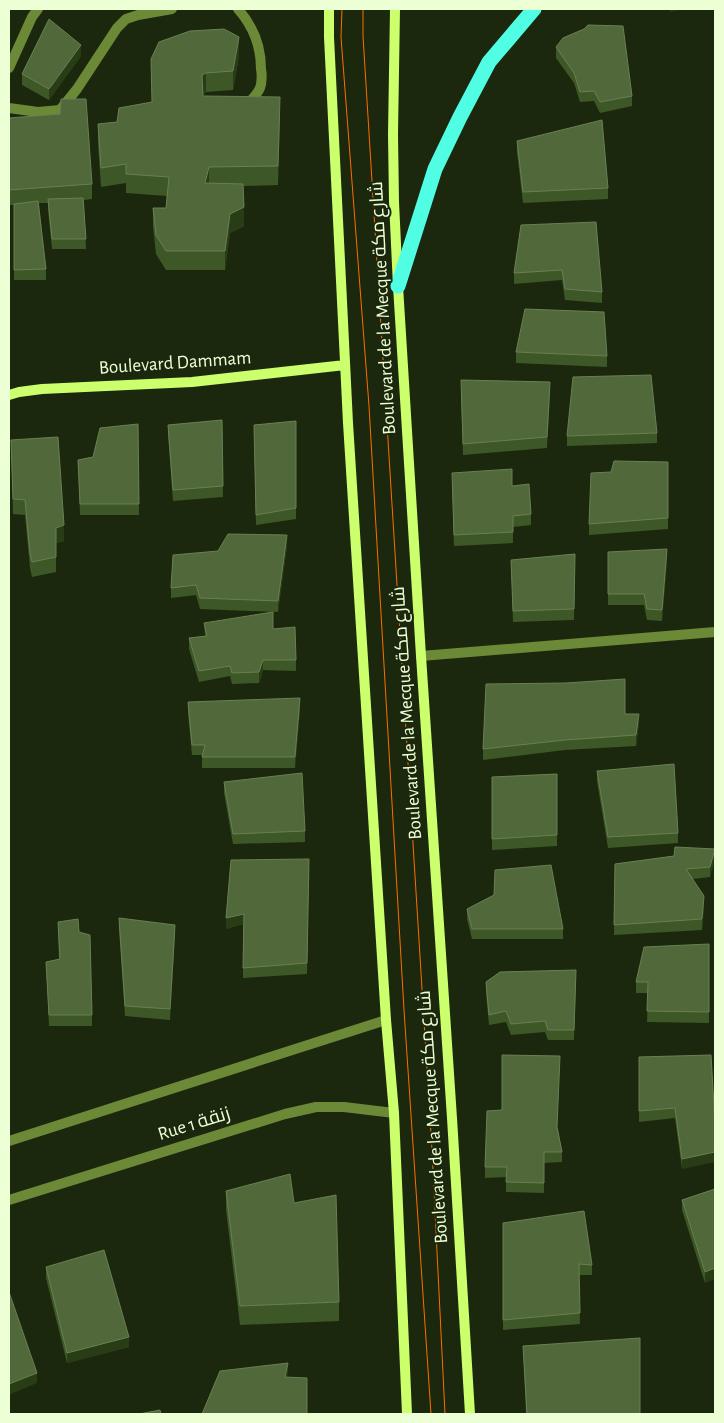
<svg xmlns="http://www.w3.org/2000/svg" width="724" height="1423" font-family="'Alegreya Sans',Cairo,sans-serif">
  <rect width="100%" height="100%" fill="#1b280e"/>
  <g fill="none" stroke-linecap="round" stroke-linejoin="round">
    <!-- lane -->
    <path stroke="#6c8938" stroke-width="10" d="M238,9c15,17 23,37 23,60 1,5 1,14 -1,19 -3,7 -10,13 -14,19
      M9,108l29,4 22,-2 17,-21 40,-61 9,-9 12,-4 34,-6"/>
    <!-- street -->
    <path stroke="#6c8938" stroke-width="10" d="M9,68l23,-51 6,-8
      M421,656l294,-24
      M9,1141l377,-121
      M9,1200l276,-86 31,-7h28l50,6"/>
    <!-- secondary -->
    <path stroke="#ccff6c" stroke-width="10" d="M329,9v28l19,386 38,597 8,93 13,301
      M395,9l-2,125 1,68 4,84 23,370 31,462 18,296
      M9,395l10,-3 23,-3 150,-7 153,-17"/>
    <!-- highway -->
    <path stroke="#50ffe3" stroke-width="15" d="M398,286l37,-117 25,-52 29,-55 45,-53"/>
    <!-- tram -->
    <path stroke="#ff6c01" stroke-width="1" d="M342,9l-1,28 28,369 35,604 27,404
      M363,9v27l69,1114 13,264"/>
  </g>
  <!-- wall -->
  <path fill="#3e5727" d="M556,47l76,49v10l-32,7 -6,-12 -14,1 -6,-19 -18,-25z
    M81,56l-32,44 -27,-15v-11z
    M239,56l-6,34 -27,2 -3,2v2l77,20 -2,69 -35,1 1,40 -14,7 -5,37h-59l-10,-16 -3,-27v-19h13l1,-12 -41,-3v-10l-25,4 -3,-44v-19l19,-2 35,-20 -1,-43z
    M9,118l83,66v15l-8,1 2,49h-34l-4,-39v-7h-9l7,66v11h-32v-75h-5z
    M517,141l91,47v11l-85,4 -6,-51z
    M521,225l81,67v11l-37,-3 -3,-20 -48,4v-11z
    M516,352l91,4v11l-91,-4z
    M461,391l89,2 -3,55 -84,7z
    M222,420l1,77 -50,4 -5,-66v-10z
    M296,421v98l-40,6 -2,-100z
    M138,424l1,91h-59l-2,-55 15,-3z
    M657,433v10l-90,3v-10z
    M11,440l53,101 -8,2v29l-24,5 -2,-9 -5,-53 -12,-1z
    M668,462v67l-79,6v-11l22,-52z
    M452,484l60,2 19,28v11l-18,2v16l-59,3z
    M287,546l-9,66 -78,-3 -4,-14 -25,3v-10z
    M608,552l59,8 -5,61 -15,-1 -3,-15h-36z
    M575,554l-1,66 -61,2 -2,-62z
    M204,623l69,6 23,31v11l-33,-1 -4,13 -27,1 -2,-8 -31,6 -10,-33v-11l16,-2z
    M188,702l112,7 -5,59h-93v-13h-10l-4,-42z
    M625,714l14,10 -3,22 -71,4 -82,10v-11z
    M597,771l81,62v10l-70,5 -11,-67z
    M557,774v72l-65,4v-73z
    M224,782l81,49v11l-72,2 -9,-51z
    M715,849l-5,28 -17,2 11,27 -2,24 -88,5 1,-71 59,-8z
    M309,859l-2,115 -64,4v-54l-17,5z
    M467,909l96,20v10h-91l-5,-20z
    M119,918l56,17 -5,85 -45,-4 -6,-87z
    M58,922l21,10 13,83v11h-43l-3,-64 13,-3z
    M709,944v79l-62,-1 1,-29h-12v-11z
    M576,980l-2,60h-26l-3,-8 -34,3 -5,-13 -17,3 -3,-32v-11z
    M711,1055l-29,114 -7,-51 -36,4v-65z
    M558,1129l4,23v10l-18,1v30l-38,-1v-15l-21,1v-11z
    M715,1189l-10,94 -23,-73v-10z
    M226,1191l68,12 45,99v19l-99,4 -14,-115z
    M503,1223l89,42v10h-13l1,49 -77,6z
    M46,1267l83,80 -62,16 -21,-85z
    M523,1346l117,68h-114z"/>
  <!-- shaded-wall -->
  <path fill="#283c15" d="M670,9h14l-14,3z
    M239,37v19l-6,34v-19z
    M81,45v11l-32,44v-11z
    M206,73v19l-4,2v-19z
    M280,97v19l-2,69v-19z
    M209,167v19l-4,-3z
    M244,207v19l-14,7 -5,37v-19l5,-37z
    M550,382v11l-3,55v-11z
    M64,525v16l-8,2v-15z
    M287,535v11l-9,66v-11z
    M667,549v11l-5,61v-11z
    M263,660v10l-4,13v-11z
    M300,698v11l-5,59v-11z
    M639,714v10l-3,22v-11z
    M715,850v11l-5,16v-10z
    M704,896v10l-2,24v-11z
    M244,914v10l-18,5v-11z
    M175,925v10l-5,85v-11z
    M715,1152v10l-33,7v-10z
    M715,1268v11l-10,4v-11z
    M129,1337v10l-62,16v-10z
    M288,1363v11l-3,14v-11z
    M37,1373v10l-28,12v-11z"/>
  <!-- building -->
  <path fill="#51693a" stroke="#698052" d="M49,19l32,26 -32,44 -27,-15z
    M588,25l35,1 9,70 -32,6 -6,-11 -14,1 -6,-19 -18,-26 7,-9 21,-9z
    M224,29l15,8 -6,34 -27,2 -4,2 1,21 77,1 -2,69 -69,1 -4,16 38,1 1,23 -14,7 -5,37h-59l-10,-16 -3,-27h13l3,-31 -43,-3v-10l-25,4 -3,-44 19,-2 2,-14 33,-6 -1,-43 8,-17 31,-11z
    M61,99h25l6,85 -83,6v-72l51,-4z
    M602,120l6,68 -85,4 -6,-51z
    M83,198l3,41h-34l-4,-40z
    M38,201l8,68 -32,1v-66z
    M596,222l6,70 -37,-3 -3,-19 -48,3 7,-48z
    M525,309l79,3 3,44 -91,-4z
    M651,375l6,58 -90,3 6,-59z
    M461,380l89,2 -3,55 -84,7z
    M222,420l1,66 -50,4 -5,-65z
    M296,421v87l-40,7 -2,-90z
    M138,424l1,80h-59l-2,-44 15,-3 7,-29z
    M58,437l6,88 -8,3v29l-24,5 -2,-9 -5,-53 -12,-1 -2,-59z
    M614,461l54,1v56l-79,6 2,-51 20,-1z
    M512,469v17l17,-2 2,30 -18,2v16l-59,3 -2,-62z
    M228,534l59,1 -9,66 -78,-3 -4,-13 -25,3 2,-33 45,-4z
    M667,549l-5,61 -15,-1 -3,-15h-36v-42z
    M575,554l-1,55 -61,2 -2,-51z
    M273,612v17l22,-2 1,33h-33l-4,12 -27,1 -2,-7 -31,5 -10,-33 18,-2 -3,-13z
    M625,679v35h14l-3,21 -71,5 -82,9 3,-65 80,-1z
    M300,698l-5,59h-93l3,-12h-13l-4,-43z
    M674,764l4,69 -70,4 -11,-66z
    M302,773l3,58 -72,3 -9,-52z
    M557,774v61l-65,4v-62z
    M675,847l40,2 -5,18 -24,2 18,27 -2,23 -88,6 1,-61 59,-8z
    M309,859l-2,104 -64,5 1,-54 -18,4 5,-58z
    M551,865l12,64h-91l-5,-20 27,-14 1,-25z
    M119,918l56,7 -5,84 -45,-3z
    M78,919l1,13 11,3 2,80h-43l-3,-53 14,-3 -2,-37z
    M709,944v68l-62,-1 1,-29h-12l8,-35z
    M576,970l-2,60h-26l-3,-9 -34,3 -5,-13 -17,4 -3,-33 14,-10z
    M502,1055l58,1 -3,71 5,25h-18v31l-38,-1 1,-15h-22l2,-56 15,-1z
    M711,1055l4,69v28l-33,7 -7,-51 -36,3v-54z
    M290,1174l4,29 42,-8 3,107 -99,4 -14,-115z
    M715,1189v79l-10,4 -23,-72z
    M584,1211l8,54 -13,-1 1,49 -77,7v-97z
    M104,1250l25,87 -62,16 -21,-86z
    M9,1292l28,81 -28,11z
    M640,1338v76h-113l-4,-68z
    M288,1363l-3,14 22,1v36h-105l18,-43z
    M160,1410l1,4h-22z"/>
  <g text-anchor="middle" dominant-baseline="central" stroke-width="4" stroke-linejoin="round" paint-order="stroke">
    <!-- street labels -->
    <g font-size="19" fill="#edffd5" stroke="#1b280e">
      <text transform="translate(383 308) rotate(-93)">Boulevard de la Mecque شارع مكة</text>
      <text transform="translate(175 363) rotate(-4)">Boulevard Dammam</text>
      <text transform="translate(407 713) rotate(-94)">Boulevard de la Mecque شارع مكة</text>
      <text transform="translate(433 1117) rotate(-94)">Boulevard de la Mecque شارع مكة</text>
      <text transform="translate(194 1124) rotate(-17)">Rue 1 زنقة</text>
    </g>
  </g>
  <!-- border -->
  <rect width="724" height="1423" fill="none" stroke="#edffd5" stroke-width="20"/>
</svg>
